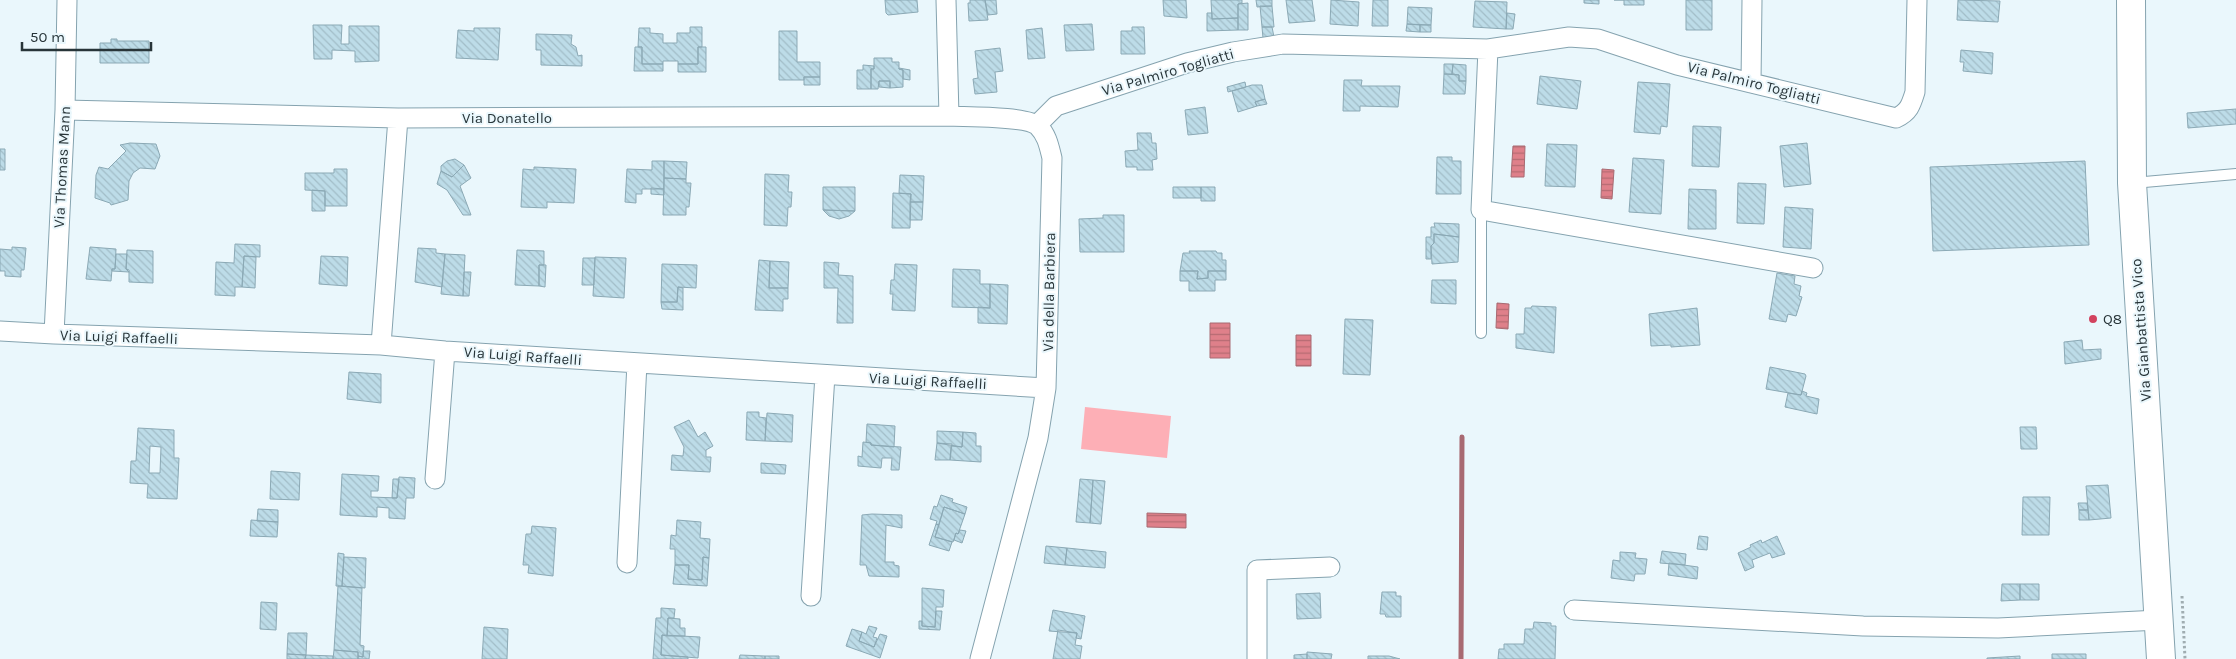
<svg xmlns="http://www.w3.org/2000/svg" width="2236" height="659" font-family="Karla,sans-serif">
  <defs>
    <pattern id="water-rules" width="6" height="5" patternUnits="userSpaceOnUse" patternTransform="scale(1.25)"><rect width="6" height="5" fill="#df808a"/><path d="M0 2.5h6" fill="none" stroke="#b56a72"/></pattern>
    <pattern id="building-back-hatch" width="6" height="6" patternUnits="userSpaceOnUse" patternTransform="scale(1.25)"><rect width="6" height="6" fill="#bddce8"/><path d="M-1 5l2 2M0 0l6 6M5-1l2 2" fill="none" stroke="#a2bdc8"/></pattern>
  </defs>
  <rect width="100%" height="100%" fill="#eaf7fc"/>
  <!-- pitch -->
  <path fill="#fdafb6" d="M1085,407l86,9 -4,42 -86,-9z"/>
  <!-- water -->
  <path fill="url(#water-rules)" stroke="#a86a72" d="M1513,146h12l-1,31h-13z
    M1602,169l12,1 -2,29 -11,-1z
    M1497,303l12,1 -1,25 -12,-1z
    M1210,323h20v35h-20z
    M1296,335h15v31h-15z
    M1147,513l39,1v14l-39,-1z"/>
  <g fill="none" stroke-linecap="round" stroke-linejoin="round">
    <!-- stream -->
    <path stroke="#a86a72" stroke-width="5" d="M1461,659l1,-222"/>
  </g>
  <!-- building -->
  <path fill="url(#building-back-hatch)" stroke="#8ba9b5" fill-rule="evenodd" d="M885,0h32l1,12 -30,3 -2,-2z
    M970,0h15l3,20 -19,1 -1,-18h2z
    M985,0h11l1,14 -9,1z
    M1163,0h23l1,18 -23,-2z
    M1211,0h31v3l-4,1v14l-26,1z
    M1256,0h16v6l-15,1z
    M1286,0h26l3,21 -26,2z
    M1331,0l28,2 -1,24 -28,-2z
    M1373,0h15v26h-16z
    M1584,0h15v4l-15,-1z
    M1614,0h30v5h-20v-5z
    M1686,0h26v30h-26z
    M1958,0l42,1 -2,21 -41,-2z
    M1475,1l32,1 -1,27 -33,-2z
    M1248,3v27h-10v-26z
    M1260,6h12l2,21h-12z
    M1408,7l24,1 -1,17 -24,-1z
    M1207,13h5v6l26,-1v12l-31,1z
    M1507,13l8,1 -2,15h-7z
    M1092,24l2,26 -28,1 -2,-26z
    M1407,24l13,1v7l-14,-1z
    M313,25h29l-1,19h8v-18h30v35l-24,1v-11l-23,-1v9h-18z
    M1420,25h11v7h-11z
    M690,27h12v20h-4v17h-20v-3h-15v3h-21v-17h-4l1,-19h11v5l13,1v9h14v-10h13z
    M1132,27h12l1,27h-24v-23h11z
    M1262,27h10l2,10 -11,1z
    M474,28h26l-2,32 -42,-2 2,-28 16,1z
    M1042,28l3,30 -17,1 -2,-29z
    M779,31h18v31h23v15h-16v3h-25z
    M536,34l36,1 -1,9 5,3 2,9 4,-1v11l-41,-1v-15h-5z
    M111,39h6v2h32v22h-49v-20h11z
    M635,47h7v17h21v7h-29z
    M698,47h8v25h-28v-8h20z
    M1000,48l3,23 -8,1 2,20 -22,2 -2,-15 5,-1 -3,-27z
    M1961,50l32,3 -1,21 -29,-3 1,-9h-4z
    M874,58h18v4h7v7l4,1v17l-13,1v-7h-11l-1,8h-7v-20h3z
    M1444,64h9l-1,10h-8z
    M1453,64l13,1v16h-7v-6l-7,-1z
    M863,65l11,1v3h-3v20h-14v-19h6z
    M899,68l11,2v10l-7,-1v-9l-4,-1z
    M1444,74l15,1v6h7l-1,13h-22z
    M1540,76l41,5 -4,28 -40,-5z
    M804,77h16v8h-16z
    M1344,80h18l-1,6h39l-2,21 -38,-1v5h-17z
    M879,81h11v7l-11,-1z
    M1245,82l1,5 -18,5 -1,-5z
    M1638,82l32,2 -3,43 -6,-1 -1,8 -26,-2z
    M1252,85h10l3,14 -10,3 2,4 -19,6 -6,-21z
    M1265,99l2,5 -10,2 -2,-4z
    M1205,107l3,26 -20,2 -3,-25z
    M2236,109v15l-48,4 -1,-15z
    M1693,126l28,1 -2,40 -27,-1z
    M1137,133h14l1,10h4l1,16 -5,1 1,10h-16v-3h-11l-1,-16 13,-1z
    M130,143l26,1 4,12 -5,13 -15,-1 -7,5 -4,8 -1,19 -17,5 -1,-2 -15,-5 1,-23 3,-8 9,2 18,-18 -6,-6z
    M1807,143l4,41 -27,3 -4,-41z
    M1547,144l30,1 -2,42 -30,-1z
    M0,149h5v21h-5z
    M1437,157h15v4h9v33h-25z
    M1633,158l31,2 -3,54 -32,-2z
    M455,159l9,6 -12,12 -11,-6v-5l6,-5z
    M652,161h12v28h-22v5h-6v9l-11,-1 2,-33 25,1z
    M664,161l23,1 -1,17 -22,-1z
    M2085,161l4,84 -156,6 -3,-84z
    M464,165l7,13 -11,8 11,29h-8l-16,-25 -10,-6 4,-13 11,6z
    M534,167l42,2 -2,34 -27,-1v6l-26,-1 2,-38 11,1z
    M334,169h13v37h-22v-15l-20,-1v-17h29z
    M765,174l24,1 -1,17h4l-1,15h-3l-1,19 -23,-1z
    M900,175l24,1 -1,26h-13l1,-8 -12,-1z
    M664,178l22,1v4h5l-2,24h-3v8h-23z
    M1738,183l28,1 -2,40 -27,-1z
    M823,187h32v24l-32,-1z
    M1173,187h28v11h-28z
    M1201,187h14v14h-14z
    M651,188l13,1v6l-13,-1z
    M1689,189l27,1v39h-28z
    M312,190l13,1v20h-13z
    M893,193l18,1 -1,34h-18z
    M910,202h13l-1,18h-12z
    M1785,207l28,2 -2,40 -28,-2z
    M823,210l32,1 -6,5 -10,3 -10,-3z
    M1103,215h21v37h-44l-1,-33 24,-1z
    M1434,223l25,1v13l-25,-3v9l-3,3v13h-5v-22h5v-10h4z
    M1434,234l25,3 -1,25 -26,2 -1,-18 3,-3z
    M235,244l25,1v12l-16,-1 -2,31h-7v9l-20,-1 1,-33 18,1z
    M12,247l14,1 -2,22h-3v7l-16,-1v-5h-5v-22l12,1z
    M90,247l26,2 -1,20h-3l-1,12 -25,-2z
    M418,248l18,1v4l9,1 -3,33 -27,-5z
    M127,250l26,1v32l-24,-1v-12l-3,-1z
    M517,250l27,1v14h-5v21l-24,-1z
    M1189,251h27l1,2h5v7h4v11h-18v7l-11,1 1,-8h-18l3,-18h7z
    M116,254h11l-1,15 3,3 -17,-1v-2h3z
    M445,254l20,1 -2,41 -22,-2z
    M244,256l12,1 -1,31 -13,-1z
    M321,256l27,1 -1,29 -28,-2z
    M595,257l31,1 -2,40 -31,-2z
    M583,258h12l-1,27h-12z
    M759,260l11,1 -1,27h19v11h-5v12l-28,-1z
    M770,261l19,1 -1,26h-19z
    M824,262l15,1 -1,12 15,1v47h-16l1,-35h-14z
    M662,264l35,1 -1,23 -18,-1 -1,15h-16z
    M895,264l22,1 -2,46 -23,-1 1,-16h-3l1,-14h3z
    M539,265h7l-1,22 -6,-1z
    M953,269l27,1v14h10v24l-38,-1z
    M1180,271h18l-1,8 11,-1v-7h18v9h-11v11h-26v-10h-9z
    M464,272h7l-2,24h-6z
    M1777,273l18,3 -1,8 7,2 -2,10 3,1 -6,19 -8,-2 -2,8 -17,-3z
    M1432,280h24v24l-25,-1z
    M990,284l18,1 -1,39 -29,-1v-16l12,1z
    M678,287l5,1v22l-21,-1 -1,-7h16z
    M1532,306l24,1 -2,46 -38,-5v-14h8l1,-26h6z
    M1697,308l3,37 -29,2v-2l-20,1 -2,-32z
    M1345,319l28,1 -3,55 -27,-1z
    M2082,340l1,10 18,-1v10l-36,5 -1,-22z
    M1770,367l35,7 1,2 -5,19 -35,-6z
    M349,372l32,2v29l-34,-4z
    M1802,391l5,2 -1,3 13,3 -2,15 -32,-7 3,-14 13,2z
    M747,412h12v5l7,1 -1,23 -19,-1z
    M767,413l26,2 -1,27 -27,-1z
    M689,420l9,17 7,-5 8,14 -7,4v7h5l-1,15 -39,-2 1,-15 11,1 1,-9 -10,-20z
    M867,424l28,2 -1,21 -23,-2v-2l-5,-1z
    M2020,427h16l1,22h-16z
    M138,428l36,2v28h5l-2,41 -30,-1 1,-14 -18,-1 1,-22h5zM150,446l11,1 -1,26h-11z
    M937,431l26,1 -1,15 -25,-4z
    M963,432l13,1v13h5v16l-31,-2 1,-14 11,1z
    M863,442l8,1v2l30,2 -2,23h-8l1,-12h-10l-1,10 -23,-2v-10l4,1z
    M937,443l15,1 -2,16h-15z
    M761,463l25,2 -1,9 -24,-1z
    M271,471l29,2 -1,27 -29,-1z
    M342,474l37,2 -1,15h-7v6l26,1 2,-21 16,1 -1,20h-8l-1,21 -16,-1v-10l-12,-1v10l-37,-2z
    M393,479h6l-2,19h-5z
    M1080,479l13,1 -3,43 -14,-1z
    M1093,480l12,1 -4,43 -11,-1z
    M2108,485l3,33 -22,2 -3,-34z
    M941,495l12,4 -1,3 15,5 -2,7 -21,-7 -5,18 -3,-1 1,-3 -7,-2 4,-13 3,1z
    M2023,497h27l-1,38h-27z
    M2078,503h9l1,7h-9z
    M944,507l21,7 -7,20 -2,-1 -3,9 -18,-5z
    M258,509l20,1v12l-21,-1z
    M2079,510h9l1,10h-10z
    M872,514l30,1v13l-16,-3 -1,37h9v3l5,1v11l-30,-1 -3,-11h-6l2,-50z
    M251,520l27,2 -1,15 -27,-1z
    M677,520l24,2 -1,16 10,1 -1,19 -6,-1 -1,23 -14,-1 1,-14h-14v-16h-5l1,-14 5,1z
    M936,524l3,1 -4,12 17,5 -3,9 -20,-6z
    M532,526l24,2 -3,48 -25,-3 1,-8h-6l3,-31h5z
    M960,530l6,1 -4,12 -8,-3 2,-7 2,1z
    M1699,536l9,1 -1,13 -10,-1z
    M1777,536l8,18 -13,4 -2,-5 -18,7 2,7 -9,4 -7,-18 13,-6 -1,-2 11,-5 1,3z
    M1046,546l21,2 -2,17 -21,-2z
    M1067,548l39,4 -1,16 -40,-3z
    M1662,551l24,3 -1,11 -25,-2z
    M1620,552l16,1 -1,5 12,1 -2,15h-10l-1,7 -23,-3 2,-18 7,1z
    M338,553l6,1 -2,32h-6z
    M344,557l22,1 -1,30 -23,-2z
    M703,557l6,1 -2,28 -34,-2 2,-19h14l-1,14 14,1z
    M1669,563l29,4 -1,12 -29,-4z
    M2002,584h18v16l-19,1z
    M2020,584h19v16h-19z
    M338,586l24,2 -2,57 4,1 -1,11 -5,-1v-4l-24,-2z
    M922,588l22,2 -1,17h-7l-1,20 -13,-1z
    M1382,592h14v4h5v21h-15l-1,-3h-5z
    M1320,593l1,25 -24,1 -1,-25z
    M261,602l16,1 -1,27 -16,-1z
    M661,608l14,1 -1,9h-6l-1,18 -5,-1 -1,20 27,2v2h-35l3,-41h5z
    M1053,610l32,6 -4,23 -5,-1 1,-5 -28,-2z
    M936,611h6l-2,19 -21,-1v-8h3v5l13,1z
    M668,618l12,1v9h5v8h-18z
    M1534,622l17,1v3h5l-1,33h-57l1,-10h5v-5h20l1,-15h8z
    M869,626l8,2 -4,9 4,1 -3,9 -15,-6 3,-9 4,2z
    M484,627l24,2 -1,30h-25z
    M852,629l10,3 -3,9 15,6 6,-13 7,2 -7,22 -34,-12z
    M1058,630l19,3 -2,12 7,1 -2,13h-27z
    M288,633h19l-1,22 -19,-1z
    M662,635l38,2 -2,21 -37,-3z
    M334,650l24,2v7h-25z
    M363,651h7l-1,8h-11v-3l5,1z
    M1307,652l25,2 -1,5h-24z
    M287,654l19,1 -1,4h-18z
    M1307,654v5h-13v-4z
    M2052,654h34v5h-34z
    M306,655l27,1v3h-28z
    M740,655l25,1v3h-26z
    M765,656h14v3h-14z
    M1368,656h21l11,3h-32z
    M2020,656v3h-33v-1z"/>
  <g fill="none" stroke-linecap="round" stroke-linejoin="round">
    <!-- service casing -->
    <g stroke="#85a3af" stroke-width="12">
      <path id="service" d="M2133,183l103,-9
        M1481,333v-123"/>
    </g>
    <!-- minor casing -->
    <g stroke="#85a3af" stroke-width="21">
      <path id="minor" d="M946,0l3,116c17,1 78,0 89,10 9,9 11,20 14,32l-6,230 -8,50 -58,221
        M1488,49l-7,161 332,58
        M1751,83l1,-83
        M65,110l333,8 551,-2
        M1037,125l19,-19 131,-43 46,-11 50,-8 205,5 81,-12 29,2 79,26 219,53c13,-6 15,-13 19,-26l2,-92
        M0,331l54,3 327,11 64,6 601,37
        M54,334l11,-224 2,-110
        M381,345l17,-227
        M435,479l10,-128
        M627,563l10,-200
        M811,596l14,-221
        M1574,610l289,16 135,2 161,-8
        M1257,659v-89l73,-3"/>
    </g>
    <!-- secondary casing -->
    <g stroke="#85a3af" stroke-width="30">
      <path id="secondary" d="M2131,0l1,183 29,476"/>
    </g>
    <!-- path -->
    <path stroke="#a0adb1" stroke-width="3" stroke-dasharray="2.5 2.5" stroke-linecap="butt" d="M2182,596l3,63"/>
    <!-- service -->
    <use href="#service" stroke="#fff" stroke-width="10"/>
    <!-- minor -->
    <use href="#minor" stroke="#fff" stroke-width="19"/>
    <!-- secondary -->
    <use href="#secondary" stroke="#fff" stroke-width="28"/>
  </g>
  <!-- markers -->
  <circle fill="#d2425e" stroke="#eaf7fc" stroke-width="2" cx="2093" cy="319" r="5"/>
  <g text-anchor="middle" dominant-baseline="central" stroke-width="4" stroke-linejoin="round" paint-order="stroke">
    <!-- street labels -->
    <g font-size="15" fill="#283539" stroke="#eaf7fc">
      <text transform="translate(1168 72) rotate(-16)">Via Palmiro Togliatti</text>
      <text transform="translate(1754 83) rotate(14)">Via Palmiro Togliatti</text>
      <text x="507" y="118">Via Donatello</text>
      <text transform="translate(62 167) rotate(-87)">Via Thomas Mann</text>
      <text transform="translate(1049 292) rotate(-89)">Via della Barbiera</text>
      <text transform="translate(2141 330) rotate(-94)">Via Gianbattista Vico</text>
      <text transform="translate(119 337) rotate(2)">Via Luigi Raffaelli</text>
      <text transform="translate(523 356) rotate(4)">Via Luigi Raffaelli</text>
      <text transform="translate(928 381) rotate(3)">Via Luigi Raffaelli</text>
    </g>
    <!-- poi labels -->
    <g font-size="15" fill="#283539" stroke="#eaf7fc" text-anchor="start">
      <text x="2103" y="319">Q8</text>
    </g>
  </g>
  <!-- scale -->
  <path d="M22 42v8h129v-8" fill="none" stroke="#283539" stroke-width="2.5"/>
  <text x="30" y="42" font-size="15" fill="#283539" stroke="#eaf7fc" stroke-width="4" paint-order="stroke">50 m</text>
</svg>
